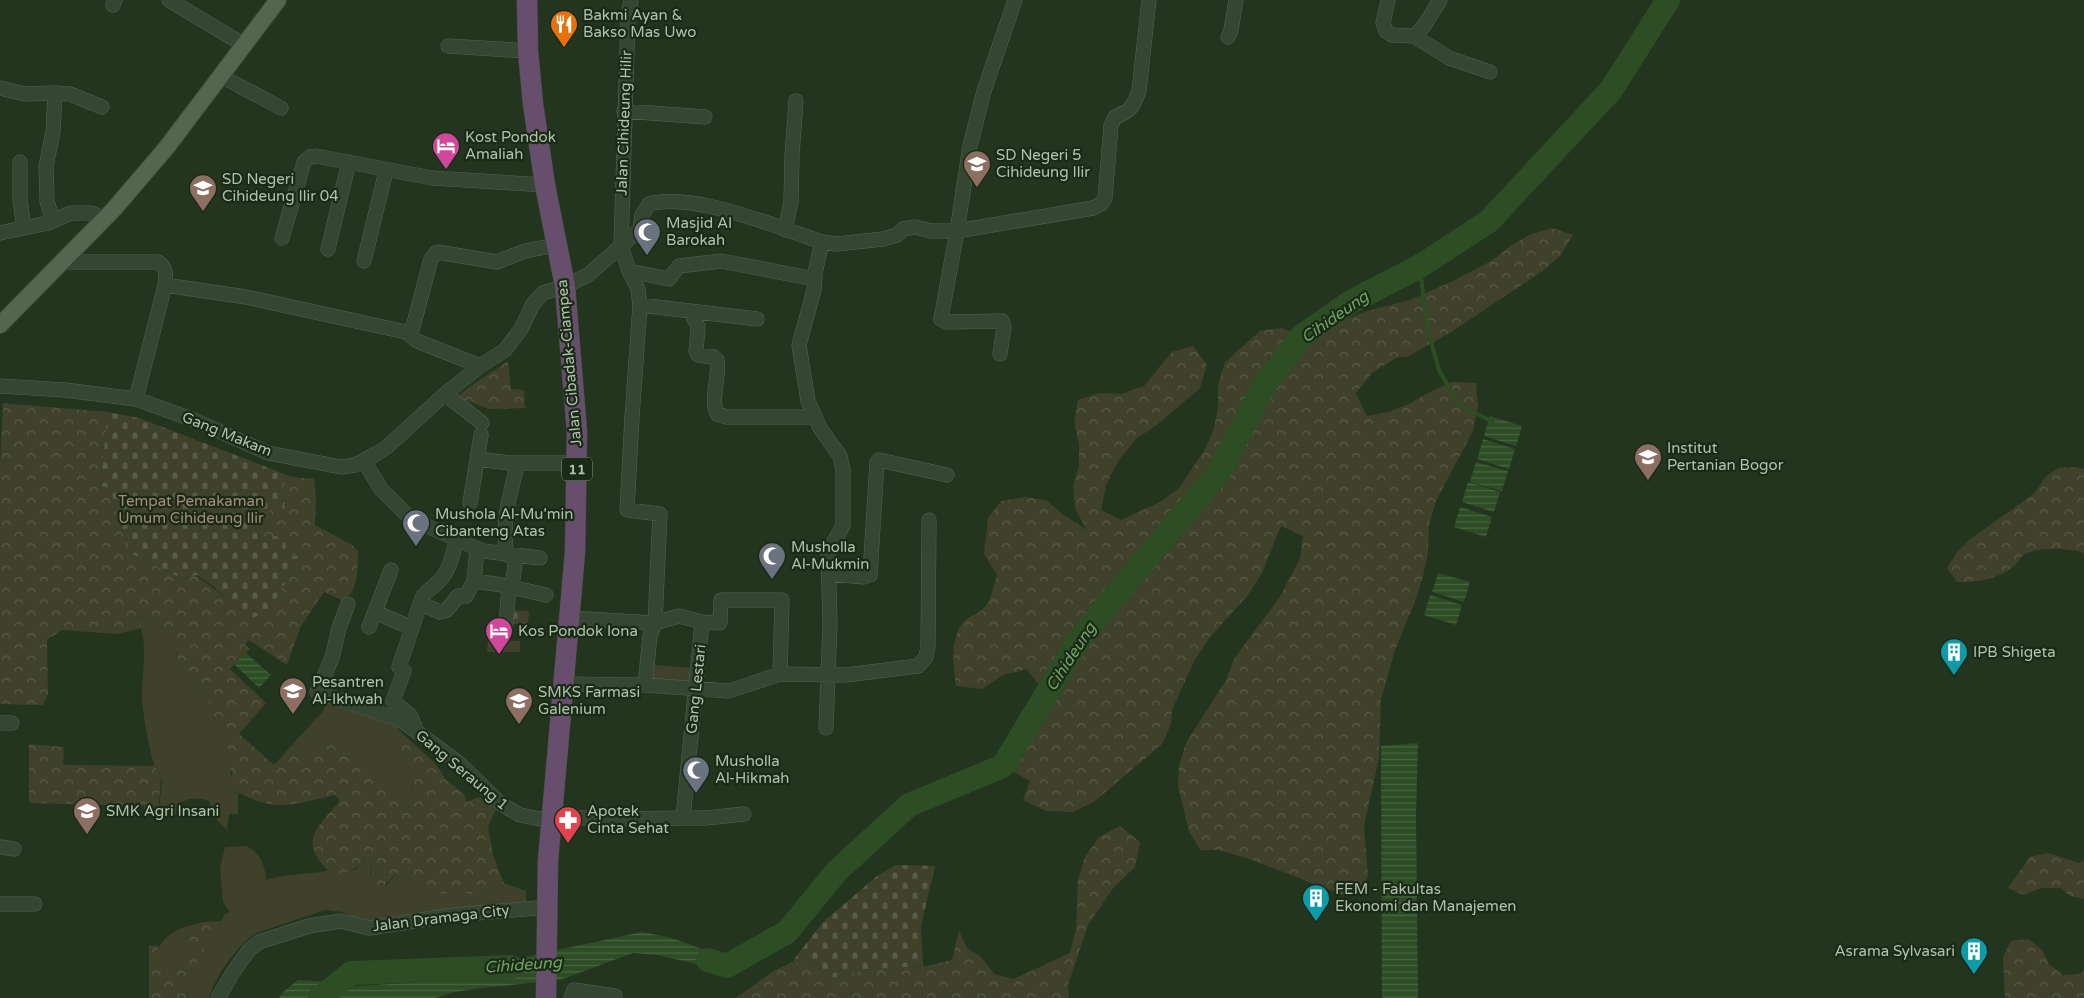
<svg xmlns="http://www.w3.org/2000/svg" width="2084" height="998" font-family="'Varela Round',sans-serif">
  <defs>
    <pattern id="forest-crowns" width="20" height="18" patternUnits="userSpaceOnUse" patternTransform="scale(1.25)"><rect width="20" height="18" fill="#3f412b"/><path d="M2 6a3 3 0 1 1 6 0M12 15a3 3 0 1 1 6 0" fill="none" stroke="#585b47"/></pattern>
    <pattern id="cemetery-stones" width="16" height="16" patternUnits="userSpaceOnUse" patternTransform="scale(1.25)"><rect width="16" height="16" fill="#3f412b"/><path d="M2 7V4a2 2 0 0 1 4 0v3zM10 15v-3a2 2 0 0 1 4 0v3z" fill="#585b47"/></pattern>
    <pattern id="water-rules" width="6" height="5" patternUnits="userSpaceOnUse" patternTransform="scale(1.25)"><rect width="6" height="5" fill="#2d4d25"/><path d="M0 2.5h6" fill="none" stroke="#496542"/></pattern>
  </defs>
  <rect width="100%" height="100%" fill="#23351e"/>
  <!-- green -->
  <path fill="#3f412b" d="M135,616l13,4 21,12 5,11 5,23 27,30 27,62 -4,30 9,5v21h-9l-2,16 -12,-12 -6,-17c-12,-4 -21,-3 -32,3l-1,10 -7,2c-17,-14 -4,-23 -8,-39 -2,-4 -4,-7 -6,-10 -6,-17 -9,-39 -12,-57 -5,-32 10,-65 -8,-94z
    M488,641h32v11h-33z
    M654,665l39,3 -3,17 -38,-3z
    M328,700l66,23 8,10c-10,23 8,25 10,44 1,10 -3,22 -4,32l-3,2 -48,-48 -18,-11 -6,-8 -23,13 -5,7 -9,-8h-14l41,-45z
    M246,846c14,7 19,19 20,34 20,-6 42,-6 62,-9l5,4 22,-5 12,-12 4,1 1,3 -1,13 15,11 11,-13h7l11,11 54,8 5,4 2,8 28,-21 22,8v12l-152,18h-11l-21,-9 -17,-2 -69,23c-20,14 -39,41 -47,65h-22c1,-30 24,-58 38,-84l5,-2 -7,-10 -3,-34 5,-21z
    M185,927c2,15 2,35 -10,46 -35,-8 -14,-39 10,-46z"/>
  <!-- forest -->
  <path fill="url(#forest-crowns)" d="M1552,228l21,7 -13,21 -19,16 -88,59 -46,26h-9l-26,16 -16,20 11,23 21,-4 21,-8 21,-12 22,-10 24,1 2,23 -5,25 -37,70 -7,24 -1,26 -5,26 -9,27 -19,46 -14,50 -2,58 -15,68 4,49 -7,19 -15,2 -97,-37 -30,-9h-19l-11,-19 -11,-44 1,-21 7,-23 40,-63 8,-21 45,-61 21,-39 3,-23 -22,-10 -19,47 -14,22 -38,42 -16,24 -22,49 -1,14 -9,20 -67,57 -22,11 -27,-1 -23,-11 7,-19 -27,-15 25,-32 13,-46 -14,-19 -24,6 -21,14 -26,-3c-3,-20 -7,-53 11,-67 5,-4 13,-6 17,-11 7,-7 10,-23 13,-33l-13,-21 4,-36 13,-17 23,-4 22,3 19,16 22,14 -12,-21 -2,-23 6,-21v-21l-5,-22 4,-22 21,-7 22,1 23,-8 28,-34 21,-6 14,19 -7,23 -42,36 -22,15 -18,22 -12,24 -5,25 20,10 41,-19 18,-14 25,-38 9,-20 4,-21v-23l7,-23 35,-31 21,-3 22,8 64,-25 43,-11 41,-18 40,-21 21,-16 19,-11z
    M508,361l3,28 13,1 1,18 -36,1 -32,-12 8,-7z
    M3,403l105,9 -8,74 10,1 18,65 55,27 12,-4 29,21 42,15 34,-53c-17,-5 -68,-27 -33,-48 5,-2 13,-3 19,-5l-3,-19 4,-7 5,-2 22,2 2,18 -1,28 37,20 6,6c-1,17 2,41 -16,49l-18,-8 -23,34 -14,39 -38,-25 -4,5 5,4 -20,20 36,34 -27,31 35,31 8,-9h14l9,8c6,-10 16,-19 28,-20l6,8 18,10 40,38 5,9 3,2 3,-2c1,-10 5,-23 4,-32 -2,-19 -20,-21 -10,-44l34,31 10,16 17,13 4,9 12,-5 17,12 -8,17 5,30 11,27 -28,21 -2,-8c-14,-10 -36,4 -52,-6 -7,-4 -11,-12 -18,-17h-7l-17,17 -8,-6v-22l-1,-3 -4,-1c-11,11 -18,16 -34,17 -36,-31 -18,-46 7,-74l-5,-6c-48,11 -60,18 -106,-7l-1,-7 4,-6v-5l-6,-5 1,-4 5,-3 -26,-62 -27,-30 -5,-23 -5,-11 -21,-12 -12,-4 6,12 -25,6 -55,-4 -15,10 1,54 -5,11 -43,-1v-238z
    M2076,467l8,2v85c-8,-7 -47,-6 -57,-1 -6,2 -9,10 -14,14 -17,13 -36,15 -56,15l-10,-14 10,-16 12,-12 55,-39 12,-10 10,-15 13,-8z
    M29,744l35,3 -1,18 92,1 6,12 -2,24 2,4 -17,9v-9l-115,-3z
    M1120,826l20,16 -5,25 -21,20 -26,38 -20,60 1,13h-333l36,-26 20,-10 23,2 17,14 31,-8 63,-4 26,-6 7,-29 8,17 14,9 13,17 20,5 56,-26 6,-24 2,-48 7,-24 14,-20z
    M2048,853l31,10 5,-3v39l-14,-3 -9,-8h-20l-17,7 -16,-7 22,-31z
    M221,921c-13,24 -33,49 -34,77h-38v-53l9,1 -1,11 4,10 14,6c12,-11 12,-31 10,-46l18,-5z
    M2028,939l13,10 8,15 14,11 17,-1 4,-3v27h-79l-2,-41 8,-16z"/>
  <!-- cemetery -->
  <path fill="url(#cemetery-stones)" d="M108,412l31,6 153,59 -5,2 -4,7 3,9 -2,16c-15,-5 -24,2 -29,17l4,9 21,-1 6,5 -1,12 15,5 3,4 -2,6 -9,2c-10,17 -21,46 -42,48l-41,-35 -13,-8 -13,4 -55,-27 -18,-64 -10,-2z
    M507,610l22,1 -1,13h-22z
    M896,865l39,1 -14,60 2,40 -60,4 -31,8 -17,-14 -23,-2 30,-39 55,-47z"/>
  <!-- water -->
  <path fill="url(#water-rules)" d="M1490,416l32,10 -6,20 -32,-10z
    M1483,439l32,10 -6,20 -32,-10z
    M1476,462l32,9 -6,20 -32,-9z
    M1468,482l32,10 -6,20 -32,-10z
    M1460,507l32,10 -6,20 -32,-10z
    M1438,573l32,9 -6,20 -32,-10z
    M1430,595l32,10 -6,20 -32,-10z
    M246,653l25,22 -12,13 -25,-24z
    M1418,743l-2,71 2,184h-36l-1,-252z
    M642,932l30,6 41,15 22,1 5,13 -13,4 -70,-16 -24,-2 -73,27 -78,8 -27,4 -20,6h-156l4,-6 15,-12 31,2 16,5 104,-7 8,-6 35,-10z"/>
  <g fill="none" stroke-linecap="round" stroke-linejoin="round">
    <!-- stream -->
    <path stroke="#2d4d25" stroke-width="4" d="M1422,265l-1,12 6,50 12,43 20,35 34,17"/>
    <!-- river -->
    <path stroke="#2d4d25" stroke-width="24" d="M708,960l19,6 60,-34 50,-61 72,-66 94,-39 79,-131 137,-163 46,-88 37,-48 47,-33 73,-38 67,-44 122,-131 57,-90
      M320,998l31,-25 160,-6"/>
    <!-- minor casing -->
    <g stroke="#53644f" stroke-width="15">
      <path id="minor" d="M169,0l75,45
        M1388,0l-5,23 3,8 6,4 22,1 35,22 41,14
        M113,5l2,-5
        M1414,36l10,-10 16,-26
        M1228,37l3,-7 5,-30
        M448,46l80,5
        M221,76l60,32
        M0,88l25,6 30,-1 15,1 32,13
        M624,111l81,6
        M20,162v38l4,28
        M53,221l-6,-20 -1,-35 7,-34 2,-39
        M785,230l6,-28 1,-47 4,-54
        M0,233l48,-10 23,-10h20l14,6
        M282,238l22,-76 6,-5 6,-1 116,22 113,7
        M822,242l-7,31 -1,17 -15,55 9,56 12,27 20,28 3,14v56l-15,26 2,72 -4,104
        M328,249l21,-87
        M364,261l22,-90
        M62,262h96c9,6 8,13 7,23l-29,114
        M629,271l40,8 10,-13 42,-5 94,18
        M165,285l81,12 160,35 7,-5 18,-68 6,-7 60,10 28,-11 31,-6
        M640,305l117,14
        M690,311l8,16 -2,24 2,4 16,2 3,3c3,17 -7,38 0,54l10,3h88
        M406,332l11,9 63,25
        M1000,354l4,-27 -2,-6 -55,1 -6,-3 16,-88 13,-85 14,-55 31,-91
        M0,386l65,4 71,9 58,21 74,33 73,14 14,-2 21,-11 11,-7 58,-53 35,-28 25,-16 16,-21 12,-25 10,-11 22,-7 23,-11 52,-46 2,-14 7,-11c46,-12 128,23 173,38l15,2 46,-5 14,-4 6,-6 12,-2 16,4h26l136,-23 8,-4 4,-6 6,-72 4,-9c16,-6 18,-10 24,-26l10,-91
        M445,394l37,29
        M478,459l32,4h67
        M365,460l2,6 14,23 30,30 72,32 57,7
        M470,503l11,-68
        M507,555c-6,-32 3,-61 11,-92
        M829,574l35,3 6,-2 7,-113 2,-2 68,15
        M474,581l28,4 44,10
        M512,587l4,-31
        M348,604l-9,24 -7,30 -15,34 84,28 59,44 41,40 19,11 20,4 13,-2 64,2 66,-1 19,-196 -23,-6 -24,7 -85,-5
        M421,604l19,8 7,-2 11,-14h8l8,-15 3,-32
        M375,612l37,16
        M702,622l18,1 1,-23h61l-2,74
        M506,624l3,-38
        M369,627l22,-57
        M565,684l80,1 5,-49 5,-13 5,-109 -33,-4 5,-93 8,-112 -2,-16 -9,-18 -8,-25 7,-229 3,-17
        M645,685l84,6 51,-17 66,1 72,-9 8,-9 2,-11 1,-126
        M0,723h12
        M415,726l-5,-11 -17,-14 11,-30 -5,-4 23,-69c4,-8 11,-10 17,-17 11,-10 14,-28 18,-42
        M683,818h23l38,-4
        M0,847l14,2
        M0,904h35
        M218,998l14,-24 17,-24 10,-8 50,-16 32,-5 28,7 85,-13 83,-7 10,-4
        M571,998l3,-8 41,6v2"/>
    </g>
    <!-- major casing -->
    <g stroke="#3f4f3b" stroke-width="18">
      <path id="major" d="M0,325l114,-116 53,-62 111,-147"/>
    </g>
    <!-- highway casing -->
    <g stroke="#40503c" stroke-width="21">
      <path id="highway" d="M527,0l1,51 5,53 12,81 20,101 12,146 -2,120 -27,309 -2,137"/>
    </g>
    <!-- minor -->
    <use href="#minor" stroke="#354632" stroke-width="14"/>
    <!-- major -->
    <use href="#major" stroke="#54664f" stroke-width="16"/>
    <!-- highway -->
    <use href="#highway" stroke="#674e6c" stroke-width="20"/>
  </g>
  <!-- icons -->
  <defs>
    <g id="restaurant-pin" transform="scale(1.4375)"><path d="M0 17L-7.5 6A9.5 9.5 0 1 1 7.5 6Z" fill="#e8710a" stroke="#1b2a17"/><path d="M-5-6h1v4h1v-4h1v4h1v-4h1v5L-1.5 .5V6h-2V.5L-5-1ZM5-6V6H3V1.5H1.5Q1.5-4 5-6Z" fill="#fff"/></g>
    <g id="hotel-pin" transform="scale(1.4375)"><path d="M0 17L-7.5 6A9.5 9.5 0 1 1 7.5 6Z" fill="#d1479c" stroke="#1b2a17"/><path d="M-6-4.5h1.5V1H6V5H4.5V3h-9V5H-6ZM-4 0a1.8 1.8 0 1 1 3.6 0ZM.5 0V-2.5h3Q6-2.5 6 0Z" fill="#fff"/></g>
    <g id="school-pin" transform="scale(1.4375)"><path d="M0 17L-7.5 6A9.5 9.5 0 1 1 7.5 6Z" fill="#8d6e63" stroke="#1b2a17"/><path d="M0-5L7-2L0 1L-7-2ZM-4 1L0 2.5L4 1V4Q0 6-4 4Z" fill="#fff"/></g>
    <g id="mosque-pin" transform="scale(1.4375)"><path d="M0 17L-7.5 6A9.5 9.5 0 1 1 7.5 6Z" fill="#6b7280" stroke="#1b2a17"/><path d="M3.5-4.9A6 6 0 1 0 3.5 4.9A5 5 0 1 1 3.5-4.9Z" fill="#fff"/></g>
    <g id="university-pin" transform="scale(1.4375)"><path d="M0 17L-7.5 6A9.5 9.5 0 1 1 7.5 6Z" fill="#8d6e63" stroke="#1b2a17"/><path d="M0-5L7-2L0 1L-7-2ZM-4 1L0 2.5L4 1V4Q0 6-4 4Z" fill="#fff"/></g>
    <g id="building-pin" transform="scale(1.4375)"><path d="M0 17L-7.5 6A9.5 9.5 0 1 1 7.5 6Z" fill="#0f9aa8" stroke="#1b2a17"/><path d="M-4-6H4V6H1V3H-1V6H-4ZM-2.5-4.3h1.7v1.8h-1.7ZM.8-4.3h1.7v1.8H.8ZM-2.5-1h1.7V.8h-1.7ZM.8-1h1.7V.8H.8Z" fill="#fff"/></g>
    <g id="pharmacy-pin" transform="scale(1.4375)"><path d="M0 17L-7.5 6A9.5 9.5 0 1 1 7.5 6Z" fill="#e0444e" stroke="#1b2a17"/><path d="M-2-6h4v4h4v4h-4v4h-4v-4h-4v-4h4Z" fill="#fff"/></g>
  </defs>
  <g fill-rule="evenodd">
    <use href="#restaurant-pin" x="564" y="24"/>
    <use href="#hotel-pin" x="446" y="146"/>
    <use href="#school-pin" x="977" y="164"/>
    <use href="#school-pin" x="203" y="188"/>
    <use href="#mosque-pin" x="647" y="232"/>
    <use href="#university-pin" x="1648" y="457"/>
    <use href="#mosque-pin" x="416" y="523"/>
    <use href="#mosque-pin" x="772" y="556"/>
    <use href="#hotel-pin" x="499" y="631"/>
    <use href="#building-pin" x="1954" y="652"/>
    <use href="#school-pin" x="293" y="691"/>
    <use href="#school-pin" x="519" y="701"/>
    <use href="#mosque-pin" x="696" y="770"/>
    <use href="#school-pin" x="87" y="811"/>
    <use href="#pharmacy-pin" x="568" y="820"/>
    <use href="#building-pin" x="1316" y="898"/>
    <use href="#building-pin" x="1974" y="951"/>
  </g>
  <g text-anchor="middle" dominant-baseline="central" stroke-width="4.5" stroke-linejoin="round" paint-order="stroke">
    <!-- shield labels -->
    <rect fill="#1b2a17" stroke="#83957f" stroke-width="1" x="562" y="457.5" width="30" height="23" rx="4"/>
    <g font-size="14" font-weight="bold" fill="#afc3ab">
      <text x="577" y="469">11</text>
    </g>
    <!-- poi labels -->
    <g font-size="15" fill="#afc3ab" stroke="#1b2a17" text-anchor="start">
      <text x="583" y="15">Bakmi Ayan &amp;<tspan x="583" dy="17">Bakso Mas Uwo</tspan></text>
      <text x="465" y="137">Kost Pondok<tspan x="465" dy="17">Amaliah</tspan></text>
      <text x="996" y="155">SD Negeri 5<tspan x="996" dy="17">Cihideung Ilir</tspan></text>
      <text x="222" y="179">SD Negeri<tspan x="222" dy="17">Cihideung Ilir 04</tspan></text>
      <text x="666" y="223">Masjid Al<tspan x="666" dy="17">Barokah</tspan></text>
      <text x="1667" y="448">Institut<tspan x="1667" dy="17">Pertanian Bogor</tspan></text>
      <text x="435" y="514">Mushola Al-Mu'min<tspan x="435" dy="17">Cibanteng Atas</tspan></text>
      <text x="791" y="547">Musholla<tspan x="791" dy="17">Al-Mukmin</tspan></text>
      <text x="518" y="631">Kos Pondok Iona</text>
      <text x="1973" y="652">IPB Shigeta</text>
      <text x="312" y="682">Pesantren<tspan x="312" dy="17">Al-Ikhwah</tspan></text>
      <text x="538" y="692">SMKS Farmasi<tspan x="538" dy="17">Galenium</tspan></text>
      <text x="715" y="761">Musholla<tspan x="715" dy="17">Al-Hikmah</tspan></text>
      <text x="106" y="811">SMK Agri Insani</text>
      <text x="587" y="811">Apotek<tspan x="587" dy="17">Cinta Sehat</tspan></text>
      <text x="1335" y="889">FEM - Fakultas<tspan x="1335" dy="17">Ekonomi dan Manajemen</tspan></text>
      <text x="1955" y="951" text-anchor="end">Asrama Sylvasari</text>
    </g>
    <!-- street labels -->
    <g font-size="15" fill="#afc3ab" stroke="#1b2a17">
      <text transform="translate(624 123) rotate(-88)">Jalan Cihideung Hilir</text>
      <text transform="translate(569 363) rotate(-95)">Jalan Cibadak-Ciampea</text>
      <text transform="translate(227 434) rotate(22)">Gang Makam</text>
      <text transform="translate(696 689) rotate(-84)">Gang Lestari</text>
      <text transform="translate(462 770) rotate(40)">Gang Seraung 1</text>
      <text transform="translate(441 918) rotate(-7)">Jalan Dramaga City</text>
    </g>
    <!-- park labels -->
    <g font-size="15" fill="#a38d7a" stroke="#1b2a17">
      <text x="191" y="501">Tempat Pemakaman<tspan x="191" dy="17">Umum Cihideung Ilir</tspan></text>
    </g>
    <!-- water labels -->
    <g font-size="16" font-style="italic" fill="#70a463" stroke="#1b2a17">
      <text transform="translate(1335 317) rotate(-35)">Cihideung</text>
      <text transform="translate(1071 657) rotate(-57)">Cihideung</text>
      <text transform="translate(523 965) rotate(-4)">Cihideung</text>
    </g>
  </g>
</svg>
